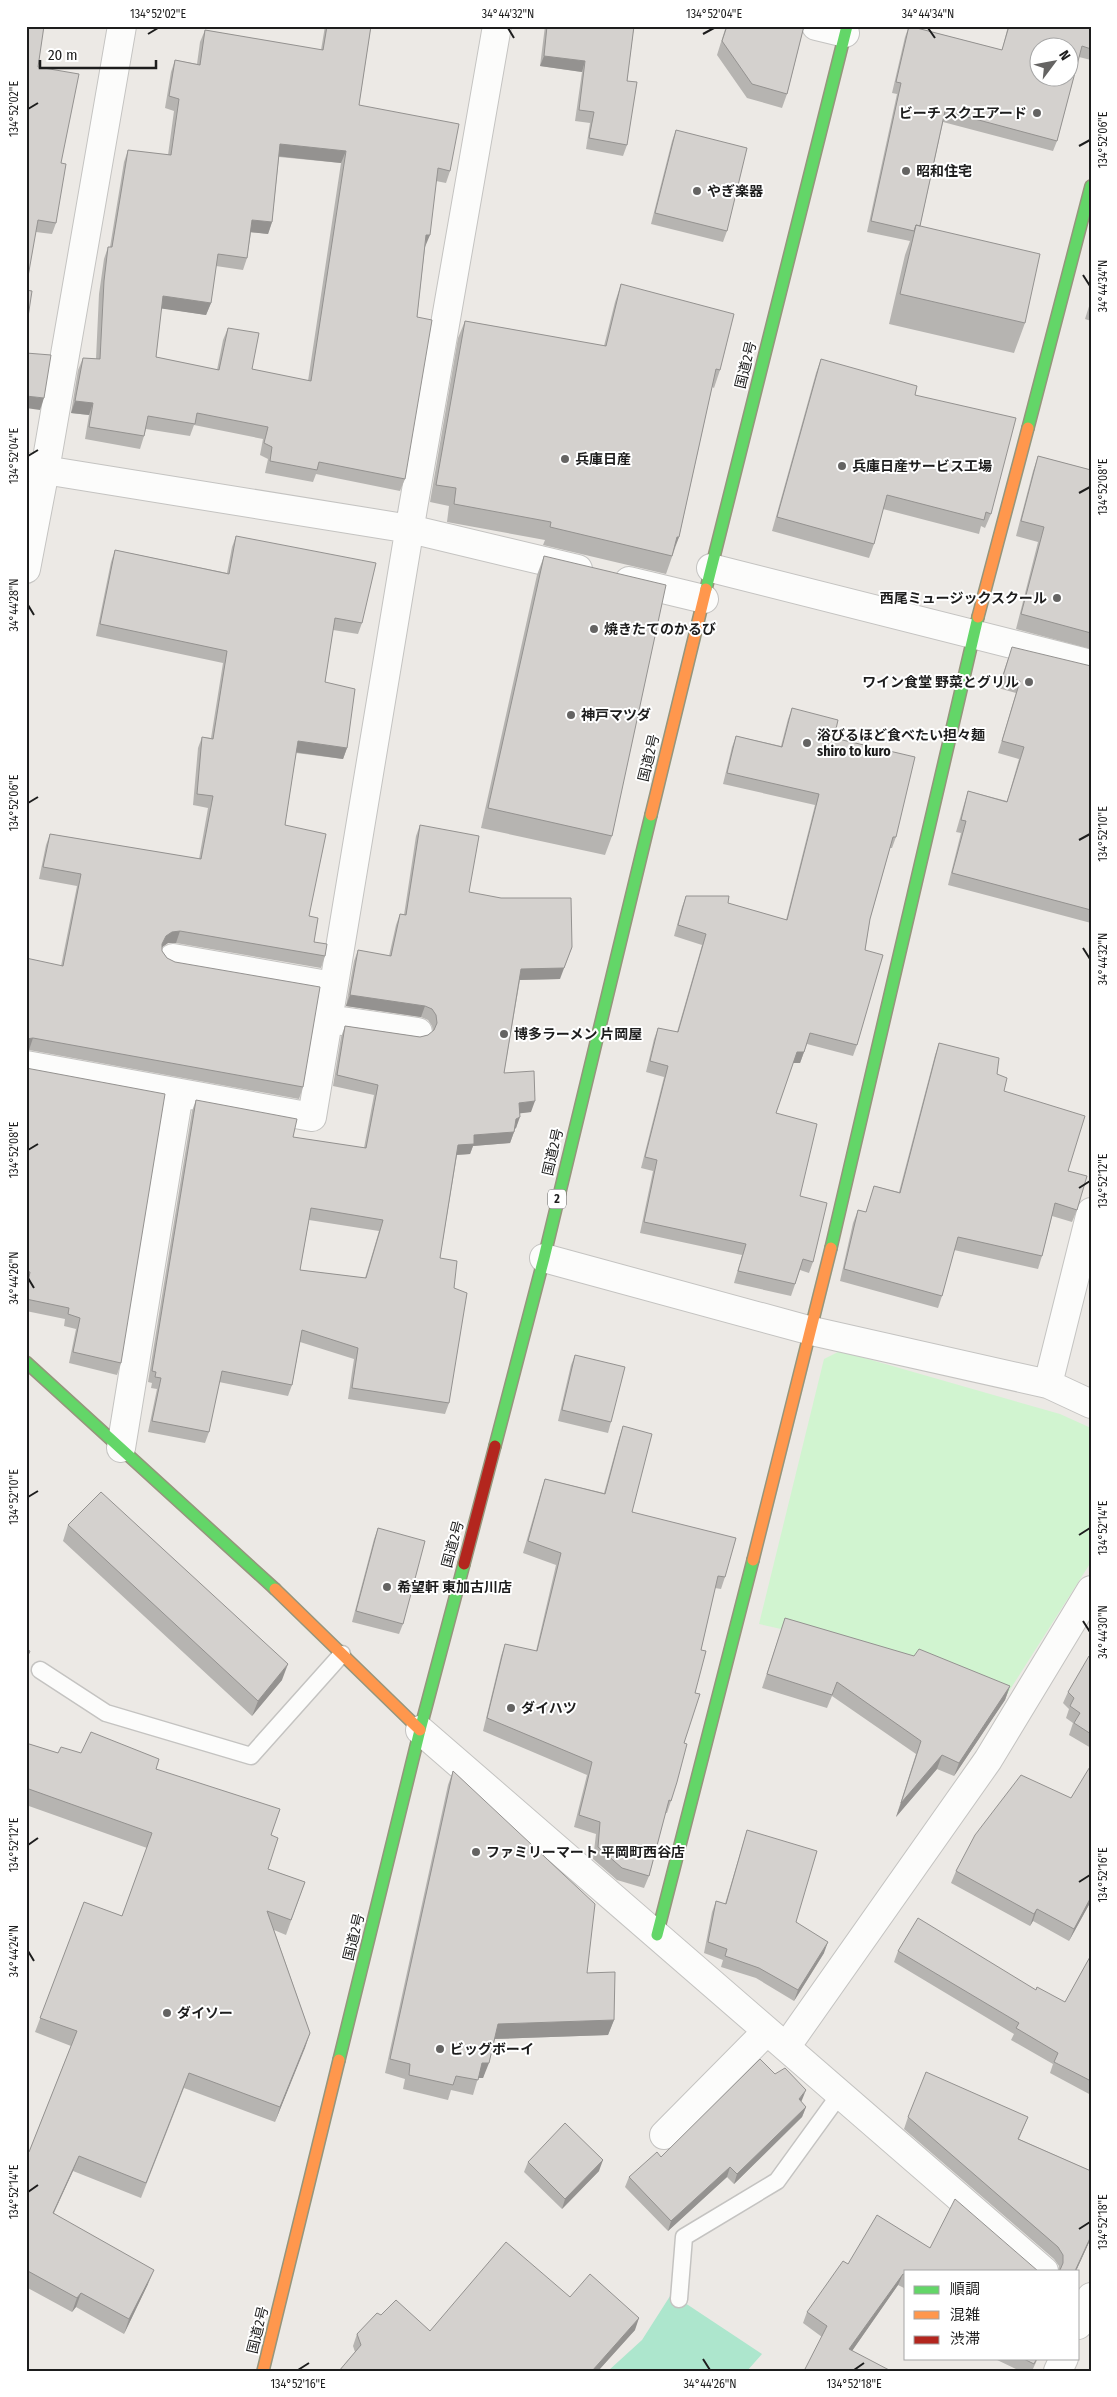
<svg xmlns="http://www.w3.org/2000/svg" width="1117" height="2397" font-family="'Fira Sans Condensed','Noto Sans JP',sans-serif">
  <rect width="100%" height="100%" fill="#ece9e5"/>
  <!-- park -->
  <path fill="#d1f4d0" d="M840,1351l220,63 31,14v134l-85,134 -99,-39 -148,-33 65,-265z"/>
  <!-- pitch -->
  <path fill="#ade6cd" d="M672,2293l7,6 83,55 -15,17h-139l34,-31z"/>
  <g fill="none" stroke-linecap="round" stroke-linejoin="round">
    <!-- lane casing -->
    <g stroke="#c4c3c1" stroke-width="19">
      <path id="lane" d="M40,1670l66,43 145,43 91,-102
        M679,2299l5,-62 93,-56 63,-87"/>
    </g>
    <!-- street casing -->
    <g stroke="#c4c3c1" stroke-width="30">
      <path id="street" d="M816,26l29,7
        M26,467l384,62 168,40
        M711,568l380,96
        M26,569l19,-99 77,-444
        M629,581l75,18
        M173,958l160,28
        M328,1019l90,13
        M26,1065l286,52 101,-609 84,-482
        M544,1258l268,73 236,53 43,20
        M1048,1384l43,-172
        M121,1448l58,-355
        M420,1730l624,541
        M786,2047l202,-287 103,-170
        M664,2135l103,-104
        M1078,2325l13,-28
        M1058,2371l6,-13"/>
    </g>
    <!-- fast casing -->
    <g stroke="#95957c" stroke-width="14">
      <path id="fast" d="M1028,428l63,-242
        M706,589l141,-563
        M831,1248l147,-631
        M26,1362l249,227
        M495,1446l49,-188 107,-443
        M657,1935l96,-375
        M339,2060l81,-330 44,-166"/>
    </g>
    <!-- slow casing -->
    <g stroke="#95957c" stroke-width="14">
      <path id="slow" d="M978,617l50,-189
        M651,815l55,-226
        M753,1560l78,-312
        M275,1589l145,141
        M263,2371l76,-311"/>
    </g>
    <!-- jam casing -->
    <g stroke="#95957c" stroke-width="14">
      <path id="jam" d="M464,1564l31,-118"/>
    </g>
    <!-- lane -->
    <use href="#lane" stroke="#fcfcfb" stroke-width="16"/>
    <!-- street -->
    <use href="#street" stroke="#fcfcfb" stroke-width="28"/>
    <!-- fast -->
    <use href="#fast" stroke="#63d668" stroke-width="11"/>
    <!-- slow -->
    <use href="#slow" stroke="#ff974d" stroke-width="11"/>
    <!-- jam -->
    <use href="#jam" stroke="#b3261e" stroke-width="11"/>
  </g>
  <!-- wall -->
  <path fill="#b6b4b1" fill-rule="evenodd" d="M325,26h46l-12,79 91,66 -4,12 -10,-2 -11,66 -8,70 -12,162 -5,12 -84,-17 -3,8 -48,-9 3,-14 -8,-4 3,-16 -69,-14 -4,11 -44,-7 -2,7 -4,13 -55,-10 4,-24 -18,-2 7,-43 5,-12 13,1 3,-65 5,-35 4,-12h2l14,-85 4,-12 40,5 6,-44 -9,-3 6,-36 4,-12 22,4 3,-22 5,-12 116,20zM279,157l62,6 -33,218 -56,-12 -24,-41 -5,12 -6,30 -61,-13 5,-49 45,7 5,-12 5,-37 27,4 4,-12 4,-26 17,2 4,-12z
    M545,26h89l-7,55v64l-4,11 -37,-7 4,-26 -15,-2 7,-49 -42,-6z
    M726,26h78l-17,68 -5,14 -35,-10 -30,-43z
    M909,26l93,24 6,-24h83v34l-12,-3 -22,84 -4,10 -110,-29 -23,104 105,97 -11,30 -125,-29 16,-69 5,-14 -43,-9 30,-138 -5,-1 13,-56z
    M38,67l23,96 -5,60 -4,11 -16,-2z
    M676,130l51,101 -4,11 -72,-18 21,-83z
    M621,284l99,86 -6,18 -2,-1 -33,150 -13,37 -123,-29 2,-5 -98,-18 2,-16 -19,-4 28,-164 7,-17 139,25 11,-44z
    M1091,300v21l-6,-2z
    M821,359l94,36 76,119 -6,14 -4,-2 -2,8 -96,-25 -9,35 -5,14 -97,-27 44,-158z
    M1038,456l53,14v179l-75,-20 22,-87 -22,-6 17,-65z
    M236,536l126,87 -4,11 -25,-4 -8,52 22,66 -4,11 -47,-6 -11,72 24,91 5,26 11,14 -4,12 -145,-25h-8l-6,4v4l5,7 136,129 -4,12 -270,-49h-3l35,-84 16,-80 -38,-7 7,-34 4,-11 149,25 9,-51 -15,-3 5,-57 4,-11 9,1 12,-75 -127,-27 15,-74 4,-12 112,23 5,-26z
    M544,556l68,280 -7,19 -124,-27 56,-253z
    M1008,659l83,7v257l-143,-38 13,-52 -5,-1 8,-28 4,-13 39,10 12,-42 -21,-6 18,-60 -18,-5z
    M792,708l42,30 62,99 -4,11h-2l-20,71 -5,31 -8,95 -4,11 -46,-12 -7,19h-7l-17,50 24,83 13,66 -4,11 -9,-3 -9,26 -57,-13 8,-28 -102,-22 13,-62 -12,-3 23,-91 -18,-5 8,-33 4,-11 19,4 25,-87 -28,-9 8,-29 4,-11 42,7 58,17 29,-115 -92,-21 9,-37 4,-11 45,10 7,-27z
    M420,825l49,67 91,87 -40,1 -16,93 27,39 -11,1 -4,15 -1,1 -1,3 -4,11 -37,3 -3,8 -13,1 -17,103 14,30 -5,115 -4,11 -97,-15 6,-40 -54,-17 -8,43 -4,11 -69,-14 -10,50 -4,11 -57,-11 9,-43 -6,-1 1,-5 -4,-1 44,-271 4,-11 97,37 71,11 10,-53 -41,-9 8,-49 4,-11 75,11 8,-2 5,-4 -1,-5 -4,-6 -7,-3 -75,-11 8,-45 4,-11 31,6 7,-31 4,-11 4,1 12,-79zM309,1220l70,11 -14,47 -65,-8z
    M939,1043l58,31 7,17 64,80 9,39 -5,12 -20,-6 -10,40 -4,13 -84,-19 -12,46 -4,12 -98,-27 13,-58 5,-13 8,2 8,-26 25,6 36,-137z
    M26,1068l95,295 -4,12 -48,-12 7,-34 -12,-3 1,-7 -39,-8z
    M575,1355l36,67 -3,11 -50,-12 13,-56z
    M623,1426l9,86 93,65 -4,12 -6,-1 -14,62 -6,43 -24,108 -4,12h-2l-16,63 -5,12 -27,-8 -24,-21 3,-25 -22,-7 13,-52 -104,-44 18,-75 4,-12 31,7 20,-86 -33,-12 18,-62 4,-12 59,14 15,-55z
    M68,1525l214,155 -30,36 -189,-175z
    M378,1528l25,96 -4,10 -47,-12 22,-83z
    M785,1618l225,68 -5,14 -51,76 -17,-7 -41,48 20,-63 -84,-58 -5,12 -65,-20z
    M1091,1657v91l-22,-13 4,-12 -7,-5 3,-9 -6,-6 5,-11z
    M26,1743l32,10h23l75,16 115,66 -3,34 37,13 -19,53 -12,-5 36,103 -35,89 -91,-34 -43,110 -68,-27 -19,42 94,71 -24,50 -48,-27 -4,5 -46,-25v-137l3,2 42,-106 -36,-14 49,-130 38,14 25,-68 -121,-43z
    M453,1771l134,202 27,47 -6,15 -114,4 -11,39h-5l-5,17 -22,-5 -3,10 -45,-11 2,-10 -20,-6 63,-288z
    M1071,1798l20,103 -22,40 -36,-20 -3,5 -79,-43 5,-12z
    M747,1830l49,92 28,31 -30,48 -38,-23 -35,-11 2,-7 -19,-7 8,-41 4,-11 9,3z
    M898,1951l138,39 29,12 26,-47v140l-41,-22 3,-9 -42,-24 3,-6 -120,-72z
    M802,2100l-1,2 5,5 -4,10 -68,67 -7,-7 -59,54 -43,-44 4,-10z
    M908,2117h120l-9,22 72,32v67l-15,33h-18l1,-5 -5,-7 -150,-130z
    M528,2162l71,9 -37,38 -38,-37z
    M930,2248l108,23h-132v18l-8,-4 -46,66 -30,-14 -19,-14 4,-11 41,-48z
    M570,2297l65,33 -37,41h-259l16,-19 -2,-6 4,-12 24,-19 49,16z
    M993,2358h45l-6,13h-12z"/>
  <!-- shaded-wall -->
  <path fill="#949290" d="M544,56l41,5 -3,11 -42,-6z
    M280,144l66,7 -5,12 -65,-7z
    M252,220l20,2 -4,12 -20,-2z
    M426,235h4l-5,12z
    M163,296l48,7 -5,12 -48,-7z
    M26,396l18,2 -4,12 -14,-2z
    M75,401l18,2 -4,12 -18,-2z
    M677,537h2l-7,17z
    M298,741l49,7 -4,11 -49,-7z
    M180,931l-4,12h-8l-7,5 1,-4 4,-8 6,-4z
    M572,947l-12,32 -42,1 3,-11z
    M350,995l75,11 -4,11 -75,-11z
    M33,1038l-4,12h-3v-11z
    M797,1052h7l-4,11h-7z
    M535,1101l-4,11 -16,2 4,-11z
    M520,1117l-4,11 -4,2 4,-11z
    M514,1132l-4,11 -37,3 -3,8 -15,1 3,-10 16,-10z
    M288,1664l-6,16 -30,36 6,-15z
    M1010,1686l-5,14 -51,76 5,-13z
    M942,1755l-5,14 -41,48 5,-14z
    M1091,1897v4l-22,40 5,-12z
    M1037,1909l-4,12 -3,5 4,-12z
    M828,1942l-4,11 -30,48 4,-11z
    M614,2020l-6,15 -116,4 6,-15z
    M310,2033l-5,15 -30,74 5,-15z
    M482,2063h7l-6,15h-6z
    M806,2090l-4,10 -6,9 3,-10z
    M806,2107l-4,10 -68,67 3,-10z
    M79,2156l-6,15 -26,56 6,-14z
    M603,2160l-4,11 -37,38 3,-10z
    M730,2167l-3,10 -59,54 3,-10z
    M1091,2236v2l-15,33h-1z
    M154,2270l-6,14 -24,50 5,-15z
    M903,2274l-5,11 -53,76 4,-12z
    M81,2293l-5,14 -4,5 5,-14z
    M639,2318l-4,12 -37,41h-6z"/>
  <!-- building -->
  <path fill="#d4d1ce" stroke="#949290" fill-rule="evenodd" d="M26,26h18l-6,41 41,7 -18,89 5,1 -10,59 -18,-3 -12,68z
    M327,26h44l-12,79 100,19 -9,47 -12,-3 -8,67h-4l-9,82 15,3 -27,159 -86,-17 -2,8 -47,-9 2,-14 -8,-4 4,-16 -71,-14 -2,11 -47,-8 -4,20 -55,-9 4,-24 -18,-2 8,-43 17,1 4,-78 4,-34h4l16,-97 43,5 8,-56 -10,-3 6,-36 25,5 5,-35 118,20zM280,144l66,7 -35,230 -59,-12 7,-36 -31,-5 -9,42 -63,-13 7,-61 48,7 7,-49 29,4 5,-38 20,2z
    M547,26h87l-7,55 10,1 -10,63 -38,-7 5,-26 -15,-2 6,-49 -41,-5z
    M727,26h77l-17,68 -35,-10 -30,-43z
    M909,26l93,24 7,-24h82v23l-9,-3 -25,95 -112,-30 -25,115 -4,-1 -2,6 -43,-10 30,-138 -5,-1zM1040,48h30v30h-30z
    M676,130l71,18 -20,83 -72,-18z
    M916,225l124,29 -15,69 -125,-29z
    M621,284l113,30 -14,56 -4,-1 -37,168h-2l-5,19 -122,-29 1,-5 -97,-18 2,-16 -20,-3 29,-164 141,25z
    M26,290l6,1 -6,39z
    M26,353l25,2 -7,43 -18,-2z
    M821,359l96,27 -2,9 101,23 -25,96 -5,-2 -2,8 -97,-25 -13,49 -97,-27z
    M1038,456l53,14v163l-70,-19 23,-87 -23,-6z
    M236,536l140,27 -14,60 -27,-5 -10,64 30,7 -8,59 -49,-7 -13,84 41,9 -17,82 9,2 -4,24 13,2 -2,12 -145,-25 -8,1 -6,4 -4,8v7l5,7 8,4 145,25 -17,100 -270,-49 -7,1v-81l37,8 18,-92 -38,-7 7,-33 151,25 12,-63 -16,-2 5,-57 11,2 14,-88 -127,-27 15,-74 114,24z
    M544,556l122,29 -54,251 -124,-28z
    M1012,647l79,19v244l-139,-37 14,-52 -5,-1 7,-29 39,11 17,-55 -22,-6 18,-60 -17,-5z
    M792,708l46,12 -4,18 81,19 -19,80h-3l-23,82 -5,31 18,5 -26,90 -47,-12 -6,19h-7l-21,61 41,11 -17,72 27,7 -14,59 -10,-3 -8,25 -57,-13 8,-27 -102,-22 13,-62 -12,-3 23,-91 -18,-5 8,-33 20,4 28,-98 -28,-9 8,-29h43l-1,7 59,17 32,-126 -92,-21 9,-37 46,11z
    M420,825l59,11 -10,56 32,6h70l1,49 -8,21 -43,1 -17,104 30,-2 1,30 -16,2 1,14 -4,2 -2,13 -40,3v9l-16,1 -18,113 17,3 -3,27 13,5 -18,110 -97,-15 6,-40 -56,-18 -10,55 -70,-14 -13,61 -57,-11 9,-43 -6,-1 1,-5 -4,-1 44,-271 101,19 -4,18 73,11 12,-63 -41,-10 8,-49 75,11 8,-2 6,-5 3,-7 -1,-8 -4,-6 -7,-3 -75,-11 8,-45 33,6 9,-42 6,1zM311,1208l72,12 -17,58 -66,-8z
    M939,1043l60,15 -2,16 10,4 -3,13 81,25 -17,55 19,5 -10,34 -22,-7 -13,53 -84,-19 -16,59 -98,-27 14,-59 8,2 8,-26 26,7z
    M26,1068l139,26 -44,269 -48,-11 7,-34 -12,-4 1,-6 -43,-9v-6l4,-21 -4,-1z
    M575,1355l50,12 -14,55 -49,-12z
    M623,1426l29,8 -20,78 104,26 -11,39 -7,-1 -17,74 5,1 -11,42 5,1 -16,49 3,1 -10,38 -6,19 -2,-1 -20,76 -27,-8 -24,-21 2,-25 -21,-7 13,-53 -105,-44 18,-74 32,7 24,-98 -33,-12 17,-62 60,15z
    M101,1492l187,172 -30,37 -190,-176z
    M378,1528l47,13 -22,83 -47,-13z
    M785,1618l129,38 5,-7 91,37 -51,77 -17,-8 -41,48 20,-62 -84,-59 -5,13 -65,-21z
    M26,1649l4,2 -4,9z
    M1089,1656l2,1v77l-17,-11 6,-10 -10,-7 4,-8 -6,-6z
    M91,1732l68,27 -3,10 124,40 -9,26 7,3 -10,31 37,13 -14,38 -24,-9 43,122 -30,74 -91,-34 -43,110 -67,-27 -26,57 101,57 -25,49 -48,-26 -4,5 -51,-28v-120l3,2 48,-121 -37,-13 44,-116 38,14 30,-83 -126,-45v-45l32,10 3,-6 20,6z
    M1091,1765v132l-17,32 -37,-20 -3,5 -78,-43 19,-36 46,-60 50,23z
    M453,1771l142,133 -8,69 28,-1 -1,48 -116,4 -9,39h-7l-4,17 -22,-4 -3,9 -44,-10 1,-11 -20,-5z
    M747,1830l70,21 -21,71 32,20 -30,48 -39,-22 -34,-12 2,-7 -19,-7 8,-41 10,3z
    M918,1918l118,72 1,-3 28,15 26,-47v126l-37,-19 4,-9 -42,-25 3,-5 -121,-72z
    M760,2059l15,15 10,-6 21,22 -7,9 7,8 -69,67 -7,-7 -59,54 -42,-44 28,-25 4,5z
    M926,2072l102,45 -10,22 73,32v65l-16,35h-17l2,-1 3,-7v-8l-5,-8 -150,-130z
    M565,2123l38,37 -38,39 -37,-37z
    M955,2199l83,72h-132v4l-3,-1 -54,75 42,22h-87l23,-45 -20,-14 36,-51 5,3 29,-49 53,33z
    M506,2242l64,55 20,-23 49,44 -47,53h-253l22,-26 -4,-11 20,-21 4,2 15,-15 34,31z
    M1022,2358h15l-3,6z"/>
  <!-- ticks -->
  <path fill="none" stroke="#1d1d1d" stroke-width="2" d="M508,28l6,10M928,28l7,10M148,34l10,-6M703,34l11,-6M28,109l10,-6M1079,146l11,-6M1083,275l7,11M28,456l10,-6M1079,493l11,-6M28,605l6,10M28,803l10,-6M1079,840l11,-6M1083,948l7,11M28,1150l10,-6M1079,1188l11,-7M28,1278l6,10M28,1497l10,-6M1079,1535l11,-7M1083,1621l7,11M28,1845l10,-7M1079,1882l11,-7M28,1951l6,10M28,2192l10,-7M1079,2229l11,-7M703,2359l7,11M298,2370l11,-7M854,2370l10,-7"/>
  <!-- markers -->
  <g fill="#656463" stroke="#fff" stroke-width="2">
    <circle cx="1037" cy="113" r="5"/>
    <circle cx="906" cy="171" r="5"/>
    <circle cx="697" cy="191" r="5"/>
    <circle cx="565" cy="459" r="5"/>
    <circle cx="842" cy="466" r="5"/>
    <circle cx="1057" cy="598" r="5"/>
    <circle cx="594" cy="629" r="5"/>
    <circle cx="1029" cy="682" r="5"/>
    <circle cx="571" cy="715" r="5"/>
    <circle cx="807" cy="743" r="5"/>
    <circle cx="504" cy="1034" r="5"/>
    <circle cx="387" cy="1587" r="5"/>
    <circle cx="511" cy="1708" r="5"/>
    <circle cx="476" cy="1852" r="5"/>
    <circle cx="167" cy="2013" r="5"/>
    <circle cx="440" cy="2049" r="5"/>
  </g>
  <g text-anchor="middle" dominant-baseline="central" stroke-width="4" stroke-linejoin="round" paint-order="stroke">
    <!-- shield labels -->
    <rect fill="#fff" stroke="#616161" stroke-width="1" x="548" y="1189.5" width="18" height="19" rx="4"/>
    <g font-size="12" font-weight="bold" fill="#1d1d1d">
      <text x="557" y="1199">2</text>
    </g>
    <!-- poi labels -->
    <g font-size="14" font-weight="bold" fill="#1d1d1d" stroke="#fff" text-anchor="start">
      <text x="1027" y="113" text-anchor="end">ビーチ スクエアード</text>
      <text x="916" y="171">昭和住宅</text>
      <text x="707" y="191">やぎ楽器</text>
      <text x="575" y="459">兵庫日産</text>
      <text x="852" y="466">兵庫日産サービス工場</text>
      <text x="1047" y="598" text-anchor="end">西尾ミュージックスクール</text>
      <text x="604" y="629">焼きたてのかるび</text>
      <text x="1019" y="682" text-anchor="end">ワイン食堂 野菜とグリル</text>
      <text x="581" y="715">神戸マツダ</text>
      <text x="817" y="735">浴びるほど食べたい担々麺<tspan x="817" dy="16">shiro to kuro</tspan></text>
      <text x="514" y="1034">博多ラーメン 片岡屋</text>
      <text x="397" y="1587">希望軒 東加古川店</text>
      <text x="521" y="1708">ダイハツ</text>
      <text x="486" y="1852">ファミリーマート 平岡町西谷店</text>
      <text x="177" y="2013">ダイソー</text>
      <text x="450" y="2049">ビッグボーイ</text>
    </g>
    <!-- street labels -->
    <g font-size="14" fill="#1d1d1d" stroke="#fff">
      <text transform="translate(746 365) rotate(-76)">国道2号</text>
      <text transform="translate(649 758) rotate(-76)">国道2号</text>
      <text transform="translate(553 1152) rotate(-77)">国道2号</text>
      <text transform="translate(453 1544) rotate(-75)">国道2号</text>
      <text transform="translate(354 1937) rotate(-76)">国道2号</text>
      <text transform="translate(258 2330) rotate(-76)">国道2号</text>
    </g>
  </g>
  <!-- border -->
  <rect width="1117" height="2397" fill="none" stroke="#ffffff" stroke-width="55"/>
  <!-- legend -->
  <rect x="904" y="2270" width="175" height="90" fill="#ffffff" stroke="#a5a5a5"/>
  <rect x="914" y="2286" width="25" height="8" fill="#63d668" stroke="#a5a5a5"/>
  <text x="950" y="2294" font-size="15" fill="#1d1d1d">順調</text>
  <rect x="914" y="2311" width="25" height="8" fill="#ff974d" stroke="#a5a5a5"/>
  <text x="950" y="2320" font-size="15" fill="#1d1d1d">混雑</text>
  <rect x="914" y="2336" width="25" height="8" fill="#b3261e" stroke="#a5a5a5"/>
  <text x="950" y="2344" font-size="15" fill="#1d1d1d">渋滞</text>
  <!-- north arrow -->
  <g transform="translate(1054 62) rotate(58)"><circle r="24" fill="#ffffff" stroke="#a5a5a5"/>
  <path d="M0-4L9 19L0 12L-9 19Z" fill="#656463"/>
  <text y="-8" font-size="14" font-weight="bold" text-anchor="middle" fill="#1d1d1d">N</text>
  </g>
  <!-- scale -->
  <path d="M40 60v8h116v-8" fill="none" stroke="#1d1d1d" stroke-width="2.5"/>
  <text x="48" y="60" font-size="15" fill="#1d1d1d" stroke="#ffffff" stroke-width="4" paint-order="stroke">20 m</text>
  <rect x="28" y="28" width="1062" height="2342" fill="none" stroke="#1d1d1d" stroke-width="2"/>
  <g font-size="12" text-anchor="middle" fill="#1d1d1d">
    <text x="158" y="18">134°52'02"E</text>
    <text x="508" y="18">34°44'32"N</text>
    <text x="714" y="18">134°52'04"E</text>
    <text x="928" y="18">34°44'34"N</text>
    <text transform="translate(14 109) rotate(-90)" y="4">134°52'02"E</text>
    <text transform="translate(1103 140) rotate(-90)" y="4">134°52'06"E</text>
    <text transform="translate(1103 286) rotate(-90)" y="4">34°44'34"N</text>
    <text transform="translate(14 456) rotate(-90)" y="4">134°52'04"E</text>
    <text transform="translate(1103 487) rotate(-90)" y="4">134°52'08"E</text>
    <text transform="translate(14 605) rotate(-90)" y="4">34°44'28"N</text>
    <text transform="translate(14 803) rotate(-90)" y="4">134°52'06"E</text>
    <text transform="translate(1103 834) rotate(-90)" y="4">134°52'10"E</text>
    <text transform="translate(1103 959) rotate(-90)" y="4">34°44'32"N</text>
    <text transform="translate(14 1150) rotate(-90)" y="4">134°52'08"E</text>
    <text transform="translate(1103 1181) rotate(-90)" y="4">134°52'12"E</text>
    <text transform="translate(14 1278) rotate(-90)" y="4">34°44'26"N</text>
    <text transform="translate(14 1497) rotate(-90)" y="4">134°52'10"E</text>
    <text transform="translate(1103 1528) rotate(-90)" y="4">134°52'14"E</text>
    <text transform="translate(1103 1632) rotate(-90)" y="4">34°44'30"N</text>
    <text transform="translate(14 1845) rotate(-90)" y="4">134°52'12"E</text>
    <text transform="translate(1103 1875) rotate(-90)" y="4">134°52'16"E</text>
    <text transform="translate(14 1951) rotate(-90)" y="4">34°44'24"N</text>
    <text transform="translate(14 2192) rotate(-90)" y="4">134°52'14"E</text>
    <text transform="translate(1103 2222) rotate(-90)" y="4">134°52'18"E</text>
    <text x="298" y="2388">134°52'16"E</text>
    <text x="710" y="2388">34°44'26"N</text>
    <text x="854" y="2388">134°52'18"E</text>
  </g>
</svg>
